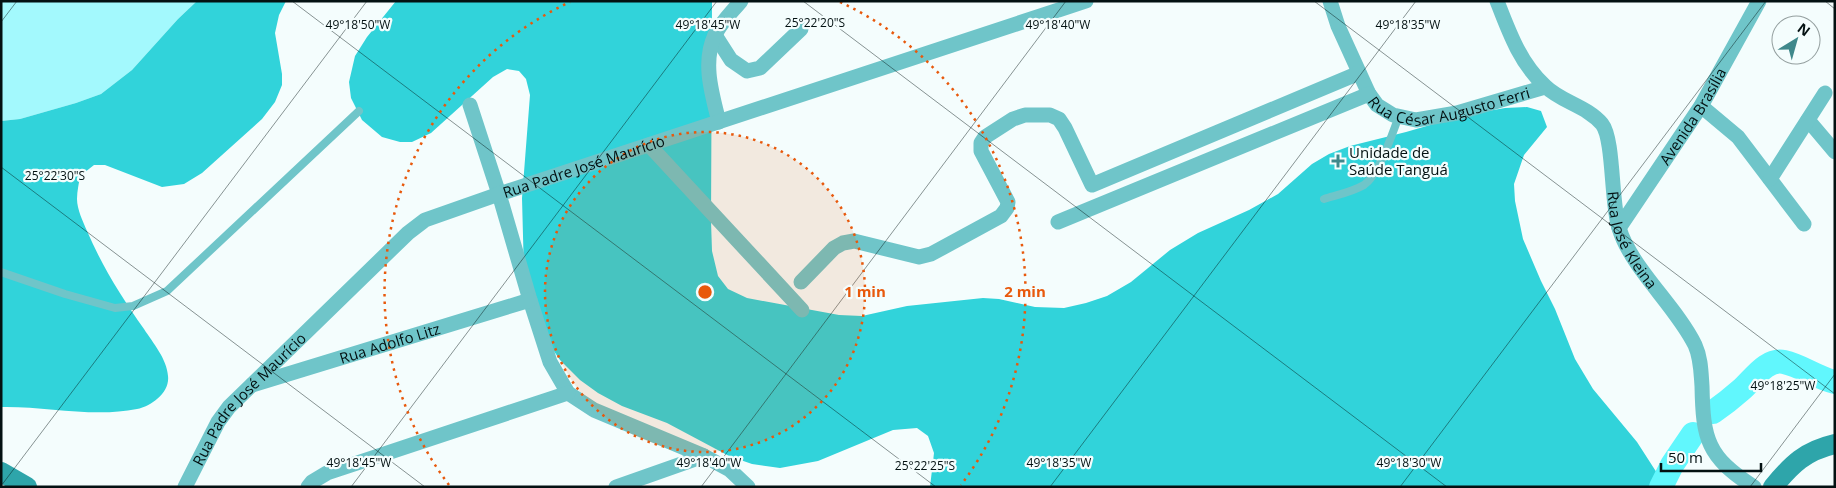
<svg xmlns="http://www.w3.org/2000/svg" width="1836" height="488" font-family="'Open Sans',sans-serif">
  <rect width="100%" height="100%" fill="#f4fdfd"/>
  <!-- green -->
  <path fill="#a3f9fd" d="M1,1h196l-19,18 -46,51 -31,24 -25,9 -56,16 -19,2z"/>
  <!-- forest -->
  <path fill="#31d3da" d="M197,1h89l-7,14 -4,18 7,41v11l-7,17 -13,17 -60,54 -18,11 -22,3 -57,-22h-11l-14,11c-1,7 -3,15 -3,23 0,10 6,23 10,32 15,35 35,67 57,98 9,14 23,30 24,47 2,16 -16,30 -31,33 -44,9 -91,-3 -136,-2v-286l19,-2 56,-16 25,-9 31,-24 46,-51z
    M396,1h316l-1,220 1,30 6,25 10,13 19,9 92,17 23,1 45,-10 76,-8 16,1 36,8 29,1 22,-5 21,-7 24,-14 39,-32 28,-17 51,-23 29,-16 34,-30 17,-10 21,-8 56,-14 59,-17 40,-7 22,-1 14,4 6,16 -23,28 -10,29 1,17 8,38 18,42 14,28 20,50 18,30 44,53 29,45h-736l4,-34 -6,-17 -11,-8 -24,2 -75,31 -38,7 -28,-4 -23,-8 -62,-33 -45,-17 -24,-13 -18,-13 -20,-20 -13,-19 -23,-68 -2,-75 8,-103 -4,-16 -7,-8 -12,-2 -14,8 -62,56 -19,9h-12l-18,-5 -20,-17 -11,-22 -2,-16 6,-26 12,-19z"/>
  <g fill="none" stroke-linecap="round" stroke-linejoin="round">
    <!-- river -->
    <path stroke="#61f7fd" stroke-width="24" d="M1713,412c10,-7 19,-14 28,-22 12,-10 25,-32 43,-28 18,4 33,16 51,20
      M1661,487l11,-22 21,-31"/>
    <!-- lane -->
    <path stroke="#6fc5c9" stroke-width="8" d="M1324,199c13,-4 28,-7 40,-14 15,-10 28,-51 35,-69
      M1,272l64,22 50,14 18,-2 34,-15 192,-180"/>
    <!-- street -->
    <g stroke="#6fc5c9" stroke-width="15">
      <path id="s1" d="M1330,1l8,25 31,68 8,11 16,10 23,5 41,-7 88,-26"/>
      <path id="s2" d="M1497,1c12,31 23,62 48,85 16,16 42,20 57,38 12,15 9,80 17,104 12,40 57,78 76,117 6,13 6,28 7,41 1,53 5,71 52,101"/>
      <path d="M715,35l16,25 16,11 13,-3 41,-39"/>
      <path d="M470,105l29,89 31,106 20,62 18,31 26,17 110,46 26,14 18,17"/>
      <path d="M1701,106l37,31 66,87"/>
      <path d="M1808,120l27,32"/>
      <path d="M719,122c-7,-28 -17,-60 -4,-87 6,-13 17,-23 26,-34"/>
      <path d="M649,145l153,165"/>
      <path d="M1770,179l55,-86"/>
      <path d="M1058,222l311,-128"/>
      <path id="s3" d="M1619,228l82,-122 58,-105"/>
      <path d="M801,282l33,-34 9,-5 11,-2 65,16 12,-3 70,-38 6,-8 1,-6 -27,-51v-8l4,-6 28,-18 12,-4h25l9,4 6,9 27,57 267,-112"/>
      <path id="s4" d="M252,385l278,-85"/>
      <path id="s5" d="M185,487l33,-65 11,-15 179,-174 17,-13 74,-26 587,-193"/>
      <path d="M308,487l4,-5 15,-9 241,-80"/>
      <path d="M616,487l88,-31"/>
    </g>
    <!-- secondary -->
    <path stroke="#2ea5aa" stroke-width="20" d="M1,472l26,15
      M1773,487c19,-23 32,-36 62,-43"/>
  </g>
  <!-- ticks -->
  <path fill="none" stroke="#031112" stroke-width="1" stroke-opacity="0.45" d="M292,1l644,486M803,1l644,486M1314,1l521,393M1825,1l10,8M1,22l16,-21M1,167l424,320M1,486l366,-485M351,487l366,-486M701,487l365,-486M1050,487l366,-486M1400,487l366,-486M1750,487l85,-113"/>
  <!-- distance rings -->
  <circle cx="705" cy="292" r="160" fill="#e8590c" fill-opacity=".12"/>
  <g fill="none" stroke="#e8590c" stroke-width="2.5" stroke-dasharray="2.5 5">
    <circle cx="705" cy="292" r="160"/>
    <path d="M449 485A320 320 0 0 1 570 2M840 2A320 320 0 0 1 961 485"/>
  </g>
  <!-- markers -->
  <path fill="#3f888b" stroke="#f4fdfd" stroke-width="2" d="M1335.5 153.5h5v5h5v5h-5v5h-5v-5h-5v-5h5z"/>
  <g text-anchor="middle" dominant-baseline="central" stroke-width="4.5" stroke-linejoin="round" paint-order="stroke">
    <!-- street labels -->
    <g font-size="15" fill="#031112" stroke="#f4fdfd">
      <text stroke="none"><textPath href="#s1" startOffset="190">Rua César Augusto Ferri</textPath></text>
      <text stroke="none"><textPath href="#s3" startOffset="134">Avenida Brasília</textPath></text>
      <text stroke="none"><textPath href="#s5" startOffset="530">Rua Padre José Maurício</textPath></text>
      <text stroke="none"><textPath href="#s2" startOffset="289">Rua José Kleina</textPath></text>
      <text stroke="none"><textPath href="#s4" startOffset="144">Rua Adolfo Litz</textPath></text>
      <text stroke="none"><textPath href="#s5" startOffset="110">Rua Padre José Maurício</textPath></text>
    </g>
    <!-- poi labels -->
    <g font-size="15" fill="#031112" stroke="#f4fdfd" text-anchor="start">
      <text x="1349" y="152">Unidade de<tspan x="1349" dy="17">Saúde Tanguá</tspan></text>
    </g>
  </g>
  <g font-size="12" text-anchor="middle" fill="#031112" stroke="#f4fdfd" stroke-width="4.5" stroke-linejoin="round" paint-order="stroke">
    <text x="815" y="27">25°22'20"S</text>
    <text x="358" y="29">49°18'50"W</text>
    <text x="708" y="29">49°18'45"W</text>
    <text x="1058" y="29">49°18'40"W</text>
    <text x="1408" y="29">49°18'35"W</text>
    <text x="55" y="180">25°22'30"S</text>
    <text x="1783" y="390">49°18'25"W</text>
    <text x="359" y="467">49°18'45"W</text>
    <text x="709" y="467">49°18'40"W</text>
    <text x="1059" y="467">49°18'35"W</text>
    <text x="1409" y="467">49°18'30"W</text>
    <text x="925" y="470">25°22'25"S</text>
  </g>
  <circle cx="705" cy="292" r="8" fill="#e8590c" stroke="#f4fdfd" stroke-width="2.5"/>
  <g font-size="15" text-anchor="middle" font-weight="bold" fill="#e8590c" stroke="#f4fdfd" stroke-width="4.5" stroke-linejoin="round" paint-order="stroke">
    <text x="865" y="297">1 min</text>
    <text x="1025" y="297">2 min</text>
  </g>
  <!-- border -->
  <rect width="1836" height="488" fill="none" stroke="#031112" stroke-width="5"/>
  <!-- north arrow -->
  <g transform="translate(1796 40) rotate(37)"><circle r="24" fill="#f4fdfd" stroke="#949f9f"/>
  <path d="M0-4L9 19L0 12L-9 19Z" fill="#3f888b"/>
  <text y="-8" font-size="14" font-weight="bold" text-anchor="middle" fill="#031112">N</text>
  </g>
  <!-- scale -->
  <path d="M1661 463v8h100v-8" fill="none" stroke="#031112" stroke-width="2.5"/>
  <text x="1668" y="463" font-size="15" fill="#031112" stroke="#f4fdfd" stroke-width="4" paint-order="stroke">50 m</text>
</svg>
